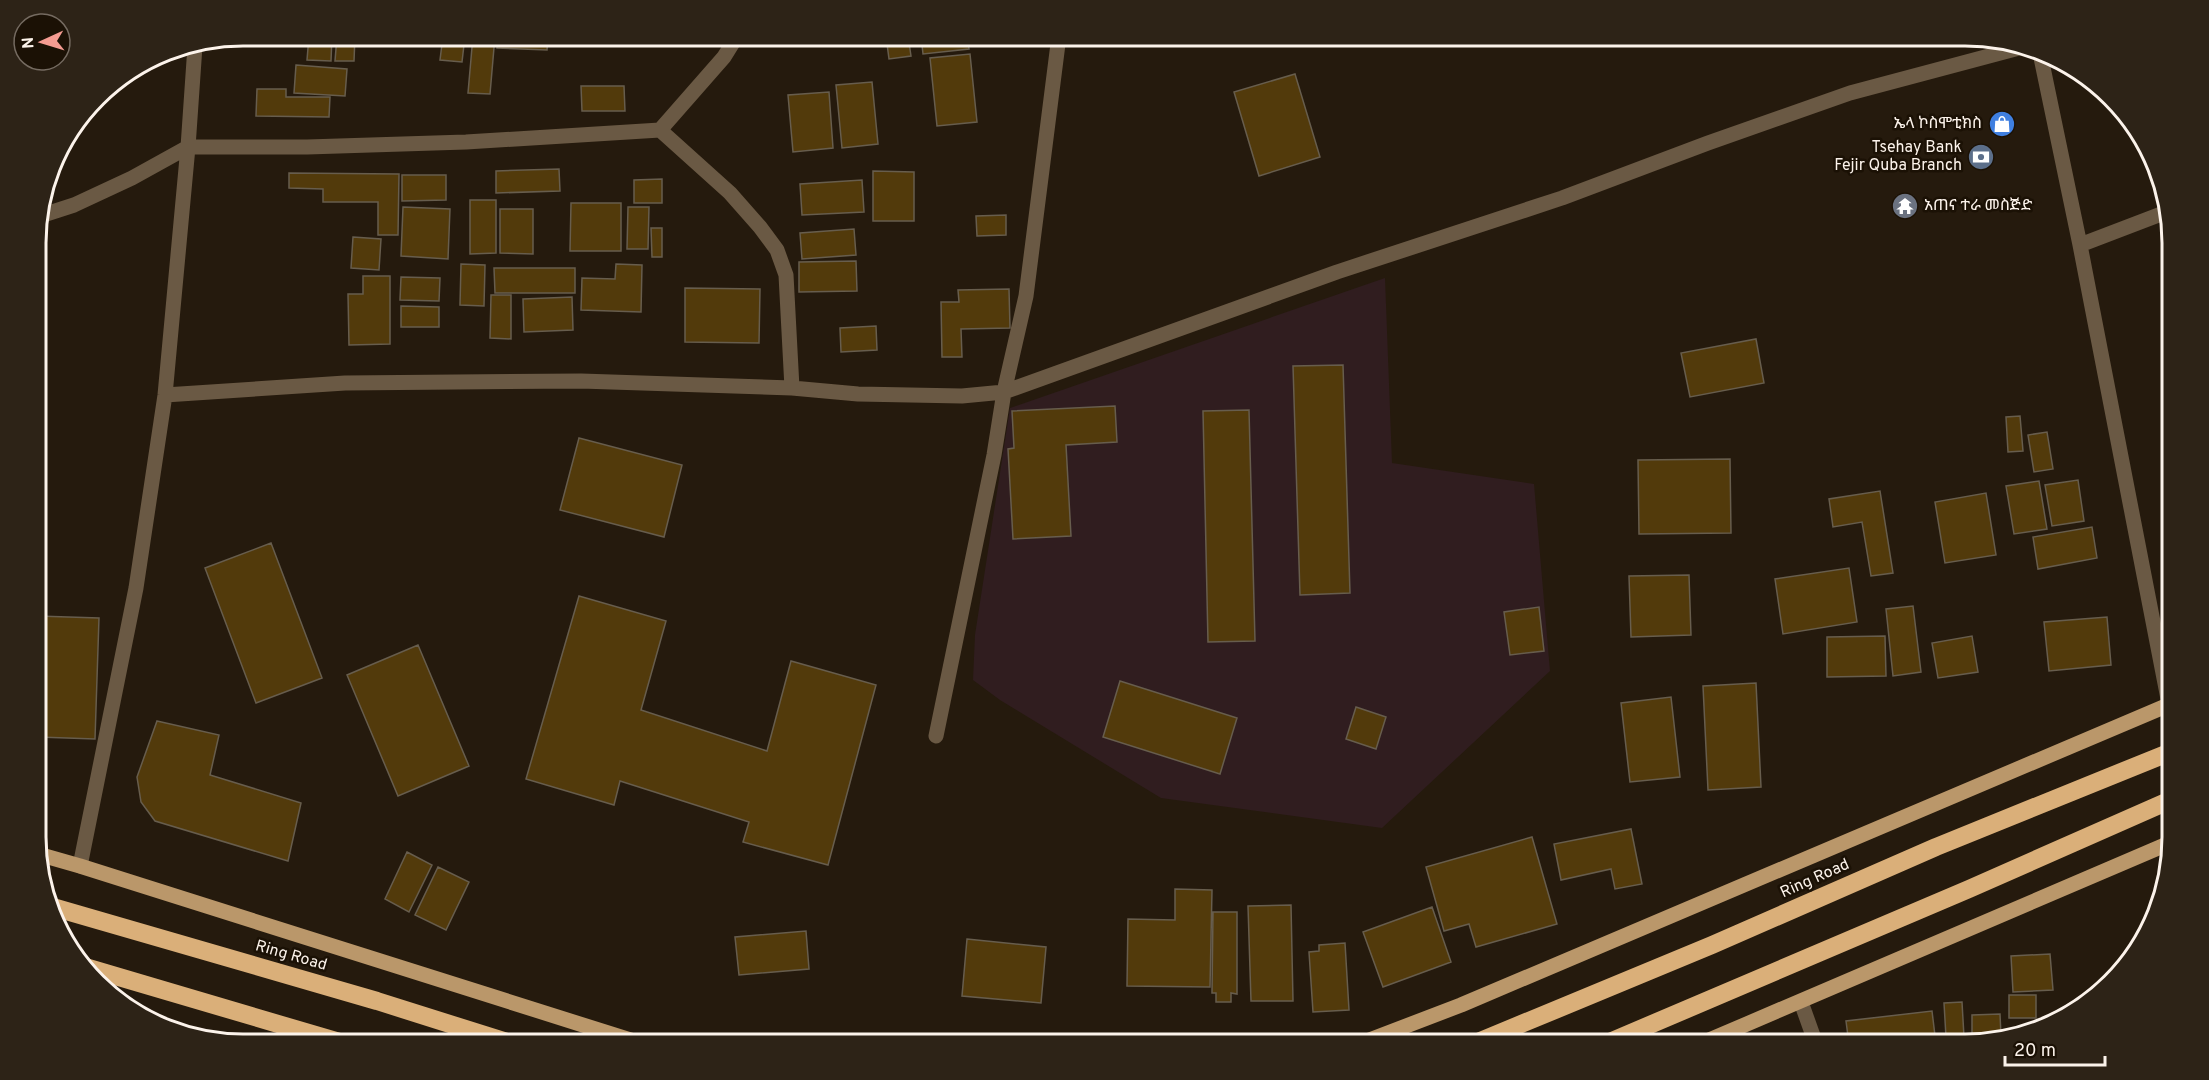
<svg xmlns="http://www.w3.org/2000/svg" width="2209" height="1080" font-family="Overpass,'Noto Sans Ethiopic',sans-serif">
  <rect width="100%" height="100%" fill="#251a0d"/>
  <!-- education -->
  <path fill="#301d1f" d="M1385,278l7,185 142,21 16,187 -168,157 -221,-30 -161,-98 -27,-20 2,-45 35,-227z"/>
  <!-- building -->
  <path fill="#523a0b" stroke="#675d4d" stroke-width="1.5" d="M309,36h23l-1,25 -24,-1z
    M337,36h18l-1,25h-19z
    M443,36h22l-3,26 -22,-2z
    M473,36h22l-5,58 -22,-1z
    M498,36h50l-1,14 -50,-2z
    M571,36h69v5l-69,2z
    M886,36h22l3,20 -22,3z
    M921,36h46l2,13 -46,5z
    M970,54l7,68 -40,4 -7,-68z
    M296,65l51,4 -2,27 -51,-3z
    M1295,74l25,83 -61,19 -25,-84z
    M872,82l6,62 -36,4 -6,-63z
    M581,86h43l1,25h-43z
    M257,89h29v8h44l-1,20 -73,-1z
    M829,92l4,56 -40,4 -5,-57z
    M559,169l1,22 -64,2v-22z
    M873,171l41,1v49h-41z
    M289,173l110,1 -1,61h-20v-33h-55v-13l-34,-1z
    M402,175h44v25l-44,1z
    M662,179v24h-28v-23z
    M862,180l2,32 -62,3 -2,-31z
    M470,200h26v53l-26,1z
    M571,203h50v48h-51z
    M403,207l47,2 -2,50 -47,-3z
    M628,207h21l-1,42h-21z
    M500,209h33v45l-33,-1z
    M1006,215v20l-29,1 -1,-20z
    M651,228h11v29h-10z
    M854,229l2,26 -54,4 -2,-26z
    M353,237l28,2 -2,31 -28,-2z
    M856,261l1,30 -58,1v-30z
    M461,264l24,1 -1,41 -24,-1z
    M616,264l26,1 -1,47 -60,-2 1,-32 33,1z
    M494,268h81v25h-80z
    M363,276h27v68l-41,1 -1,-51h15z
    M401,277l39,1 -1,23 -39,-1z
    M685,288l75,1 -1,54 -74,-1z
    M1009,289l1,39 -49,1 1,28h-20l-1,-55h18l-1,-12z
    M491,295h20v44l-21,-1z
    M572,297l1,33 -49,2 -1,-33z
    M401,306l38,1v20h-38z
    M876,326l1,24 -36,2 -1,-24z
    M1756,339l8,44 -74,14 -9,-44z
    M1343,365l7,228 -50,2 -7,-229z
    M1115,406l2,36 -51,3 5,91 -58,3 -5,-90 6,-1 -2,-37z
    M1249,410l6,231 -47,1 -5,-231z
    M2020,416l3,35 -15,1 -2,-35z
    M2047,432l6,37 -19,3 -6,-37z
    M579,438l103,27 -18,72 -104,-27z
    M1730,459l1,74 -92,1 -1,-74z
    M2078,480l6,41 -32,5 -7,-41z
    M2039,481l8,48 -33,5 -8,-48z
    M1880,491l13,82 -22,3 -9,-54 -29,5 -4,-28z
    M1986,493l10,62 -51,8 -10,-61z
    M2092,527l5,31 -59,11 -5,-32z
    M271,543l51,135 -66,25 -51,-135z
    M1849,568l8,54 -74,12 -8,-55z
    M1689,575l2,60 -60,2 -2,-61z
    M579,596l87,25 -25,89 126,41 24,-90 85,24 -48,180 -85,-23 6,-20 -129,-41 -6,24 -88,-26z
    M1913,606l8,66 -28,4 -7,-67z
    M1539,607l5,44 -34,4 -6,-43z
    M37,616l62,2 -4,121 -57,-2z
    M2107,617l4,48 -62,6 -5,-49z
    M1885,636l1,40 -59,1v-40z
    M1972,636l6,36 -40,6 -6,-35z
    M418,645l51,121 -71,30 -51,-121z
    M1120,681l117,37 -17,56 -117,-37z
    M1756,683l5,104 -53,3 -5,-104z
    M1671,697l9,80 -50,5 -9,-79z
    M1356,707l30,10 -10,32 -30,-10z
    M157,721l62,14 -9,40 91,28 -13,58 -133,-40 -14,-19 -4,-25z
    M1631,829l11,55 -27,5 -4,-20 -50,11 -7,-36z
    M1532,837l25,87 -81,23 -7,-23 -25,7 -18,-64z
    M407,852l25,13 -23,47 -24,-13z
    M438,867l31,15 -23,48 -31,-15z
    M1175,889l37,1 -2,97 -83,-1 1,-67 47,1z
    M1291,905l2,96h-42l-3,-95z
    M1432,907l19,55 -68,25 -20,-55z
    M1213,912h24v82l-6,-1v9h-15v-9h-4z
    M806,931l3,38 -70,6 -4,-38z
    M967,939l79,8 -5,56 -79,-7z
    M1345,943l4,67 -36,2 -4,-60 10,-1v-6z
    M2050,954l3,36 -40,2 -2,-36z
    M2009,995h27v23h-27z
    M1962,1002l2,35h-18l-2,-34z
    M1932,1011l4,33h-87l-3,-23z
    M2000,1014l1,22 -21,7h-8v-28z"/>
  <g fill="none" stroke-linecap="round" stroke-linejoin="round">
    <!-- minor -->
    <path stroke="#6a5944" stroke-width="15" d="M2040,53l40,192 89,459
      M660,130l64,-73 13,-21
      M40,216l34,-11 58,-27 56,-31h119l159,-5 194,-12 70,63 30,34 17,23 9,25 6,113
      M2080,245l89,-34
      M165,395l180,-12 236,-2 211,7 66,6 104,2 42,-4 333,-120 225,-74 146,-55 142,-50 169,-45
      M936,736l58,-281 10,-63 22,-96 33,-260
      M80,866l56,-278 29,-193 23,-248 7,-101
      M1801,1002l15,42"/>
    <!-- major -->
    <path stroke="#ba976a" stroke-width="15" d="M38,854l42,12 563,178
      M1359,1044l102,-39 712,-302
      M1700,1044l472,-202"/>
    <!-- highway -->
    <path stroke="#daaf79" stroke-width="18" d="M56,908l321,93 136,43
      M85,967l261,77
      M1473,1044l239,-99 224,-98 237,-96
      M1605,1044l364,-155 204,-90"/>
  </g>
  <!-- icons -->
  <defs>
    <g id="shop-disc" transform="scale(1.35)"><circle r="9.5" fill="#3f7fe0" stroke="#1b1105"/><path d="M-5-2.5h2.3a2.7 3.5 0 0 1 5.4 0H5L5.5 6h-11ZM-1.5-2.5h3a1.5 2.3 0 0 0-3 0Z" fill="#fff"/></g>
    <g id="bank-disc" transform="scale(1.35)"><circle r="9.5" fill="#5c6f8a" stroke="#1b1105"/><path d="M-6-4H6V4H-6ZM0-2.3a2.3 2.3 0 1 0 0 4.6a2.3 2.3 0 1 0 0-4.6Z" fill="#fff"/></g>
    <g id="temple-disc" transform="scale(1.35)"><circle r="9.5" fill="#6b7280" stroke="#1b1105"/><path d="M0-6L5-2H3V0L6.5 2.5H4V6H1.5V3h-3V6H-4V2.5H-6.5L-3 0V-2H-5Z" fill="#fff"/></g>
  </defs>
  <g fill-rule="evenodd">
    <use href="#shop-disc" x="2002" y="124"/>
    <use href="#bank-disc" x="1981" y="157"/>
    <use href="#temple-disc" x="1905" y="206"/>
  </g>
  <g text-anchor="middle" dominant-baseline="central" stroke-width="5" stroke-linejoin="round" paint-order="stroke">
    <!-- poi labels -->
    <g font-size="16" fill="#fcf3eb" stroke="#1b1105" text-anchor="end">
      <text x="1982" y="124">ኤላ ኮስሞቲክስ</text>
      <text x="1962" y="148">Tsehay Bank<tspan x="1962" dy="18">Fejir Quba Branch</tspan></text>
      <text x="1924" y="206" text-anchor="start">አጠና ተራ መስጅድ</text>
    </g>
    <!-- street labels -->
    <g font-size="16" fill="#fcf3eb" stroke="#1b1105">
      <text transform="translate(1815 879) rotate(-24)">Ring Road</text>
      <text transform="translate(291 956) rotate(16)">Ring Road</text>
    </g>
  </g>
  <!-- crop -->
  <path d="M0 0H2209V1080H0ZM243 46H1965A197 197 0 0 1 2162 243V837A197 197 0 0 1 1965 1034H243A197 197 0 0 1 46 837V243A197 197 0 0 1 243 46Z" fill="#2d2317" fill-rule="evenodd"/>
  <path fill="none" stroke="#fcf3eb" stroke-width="3" d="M243 46H1965A197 197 0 0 1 2162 243V837A197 197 0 0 1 1965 1034H243A197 197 0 0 1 46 837V243A197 197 0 0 1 243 46Z"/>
  <!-- north arrow -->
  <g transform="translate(42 42) rotate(266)"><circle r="28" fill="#1b1105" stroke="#756b61" stroke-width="1.5"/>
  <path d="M0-4.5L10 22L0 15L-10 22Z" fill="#f59c92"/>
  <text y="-9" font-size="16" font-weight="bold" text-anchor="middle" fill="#fcf3eb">N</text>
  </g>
  <!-- scale -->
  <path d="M2005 1056v9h100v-9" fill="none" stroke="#fcf3eb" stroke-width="3"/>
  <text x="2014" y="1056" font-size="18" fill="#fcf3eb" stroke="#1b1105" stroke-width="4.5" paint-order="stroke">20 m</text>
</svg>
